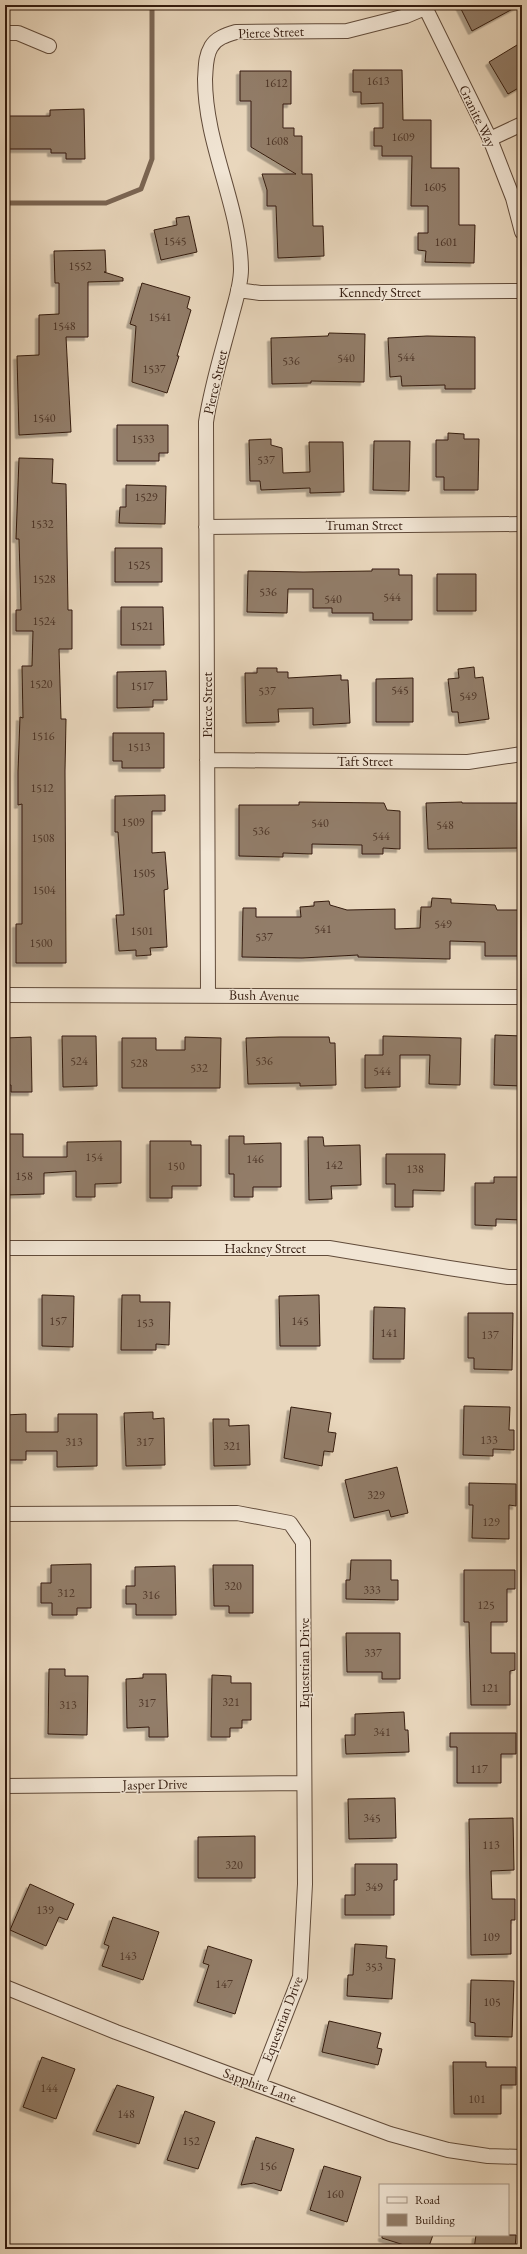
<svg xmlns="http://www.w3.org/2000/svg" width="527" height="2254" font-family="'EB Garamond',serif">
  <defs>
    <filter id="shadow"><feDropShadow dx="-3.5" dy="3.5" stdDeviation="0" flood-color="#0004"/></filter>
  </defs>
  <rect width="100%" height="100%" fill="#e9d7bd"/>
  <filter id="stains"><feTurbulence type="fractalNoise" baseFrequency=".005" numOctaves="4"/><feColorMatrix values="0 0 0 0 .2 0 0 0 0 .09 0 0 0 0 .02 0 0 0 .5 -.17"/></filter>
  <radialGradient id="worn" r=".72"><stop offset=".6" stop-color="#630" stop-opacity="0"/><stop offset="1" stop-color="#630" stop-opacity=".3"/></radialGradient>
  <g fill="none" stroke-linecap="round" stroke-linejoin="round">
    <!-- stream -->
    <path stroke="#7b6654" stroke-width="5" d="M5,203h101l35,-14 11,-30v-154"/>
  </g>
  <!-- building -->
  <path fill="#927d69" stroke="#341c0f" filter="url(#shadow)" d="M459,5h61l-48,26z
    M522,42v44l-14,8 -19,-32z
    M353,70h49l1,50h28v48h28v57h16l-1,38 -49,-1 1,-11 -8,-1v-17h10v-27h-17l1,-50h-30v-10h-8v-18h9v-25l-22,1v-12h-8z
    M240,71h51v33h-8v24h11v8h8v38h10l1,52h10l1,30 -46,2 -2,-52h-9v-16l-5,-16h34l-45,-27v-46h-11z
    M84,109l1,50h-19v-6h-15v-4h-46v-33h45v-6z
    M189,216l8,36 -36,8 -7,-30 23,-5 -1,-7z
    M105,250l1,22h-2l19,6v3l-35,1v55h-22l5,95 -52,3 -2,-79 22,-1v-40l20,-1v-31h-4l-1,-32z
    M142,283l48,14 -3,11 4,2 -14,46h2l-12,37 -35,-11 4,-56 -6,-2z
    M329,333l36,1 -1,48 -53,-1v2l-39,1 -1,-46 57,-2z
    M427,336l48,1v52h-30v-4l-43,1 -1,-10 -11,1 -2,-39z
    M117,425h51v28h-9v8h-42z
    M448,433l16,1v5h15l-1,51h-34v-13h-8v-37h12z
    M271,439v6l11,3 1,25 27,-1 -1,-30h34l1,50 -34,1v-5l-49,2 -1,-9h-10l-1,-41z
    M374,441h36l-1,50 -36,-1z
    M19,458l34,1 -1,24 14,1 2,126h4v39h-13l2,70h5l-1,52 1,192h-50v-39h6v-120l-4,1v-33l2,-55 3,1 -1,-52h10l1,-35h-17v-21h5l-2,-71h-3z
    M126,485l40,1 -1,38 -46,-1 1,-16h6z
    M115,548h47v34h-47z
    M372,569h27v6h13v45h-39v-7h-41v-5h-19v-19h-25l-1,24 -40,-1 1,-41 55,1 69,-1z
    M437,574h39v37h-39z
    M121,607h42l1,38h-43z
    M474,667l1,11 8,-1 6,42 -30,4 -1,-11h-6l-4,-33 11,-1 -1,-9z
    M257,668h20v4h11v6l53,-3v5h7l2,43 -37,2v-17l-35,1 1,13 -33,1 -1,-50h12z
    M166,671l1,29h-14v7l-36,1v-36z
    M413,678v44h-37v-43z
    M113,733h51v35h-42v-7h-9z
    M165,795v16h-13v42l13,-1 3,37 -4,1 3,57 -17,1 1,7 -15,1v-6l-17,1 -3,-36h8l-6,-83h-3v-36z
    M299,802l85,1 3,7 13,1v38l-17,-1v6h-21v-9l-50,-1v10l-29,-1v4l-44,-1v-51h60z
    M462,802v1h58v45l-92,1 -2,-46z
    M432,898l19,1v4l44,2 2,5h25v46h-37v-14l-35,-1v18l-92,-2v-2l-56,3 -60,-1 1,-49h13v9h45l-1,-10 14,-1v-4l15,-1 1,4 17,5 48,-1v20l25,-1 1,-21h10z
    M495,1035l27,1v50l-28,-1z
    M62,1036h34l1,50 -34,1z
    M383,1036l78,2 -1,47 -31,-1 1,-29h-30v32l-35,1v-33h18z
    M31,1037l1,55h-21v-7h-6v-47z
    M185,1037l36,1 -1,50h-98v-50h34v12h29z
    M280,1037h49l1,6h5l1,42 -36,1v-3l-52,1 -2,-46z
    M5,1134h18v23h44v-15l54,-1v42l-26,1v13h-19v-26l-32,2v21l-39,1z
    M229,1136h15v8l37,-1v44h-28v10h-19v-23h-5z
    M308,1137h15l1,9 36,-1 1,40 -30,1 1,13 -23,1z
    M150,1141h41v4h10v41h-29v12h-22z
    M386,1154h59l-1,37 -31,-1v17h-18v-23h-9z
    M494,1177h26v10h2v33l-26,-1v7l-21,-1v-42h19z
    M42,1295l32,1 -1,51 -31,-1z
    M122,1295h18v7h30l-1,43 -13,-1v6h-35z
    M319,1295l1,51h-40l-1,-50z
    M374,1307l31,1 -1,51h-31z
    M468,1313h45l-1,57 -38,-1v-11h-6z
    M464,1406l46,1 -1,23h5v20l-21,-1v7l-30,-1z
    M291,1407l40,6 -3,19 8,1 -3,19 -9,-1 -2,15 -38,-8z
    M153,1412v7l11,-1 1,47 -39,1 -2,-53z
    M26,1414v18h32v-18h39v52l-40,1v-16h-31v9h-21v-45z
    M213,1419h16v7l20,-1 1,40 -36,1z
    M397,1467l11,46 -17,4 -2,-7 -35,8 -9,-38z
    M469,1483l47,1v22l-7,-1v34l-37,-1 1,-33h-4z
    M351,1560h40v20h7v20l-52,-1v-19h4z
    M91,1564v44h-14v7h-25v-12h-11v-20h10v-18z
    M213,1565h40v48h-24v-7h-15z
    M175,1566l1,49h-40v-11h-10v-18h9v-19z
    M464,1570h51v19h-8v33h-16v31h24v17l-5,1v34h-39l-2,-83h-5z
    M346,1633h54v46h-18v-7h-35z
    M49,1669h16v7h23l-1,59 -39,-1z
    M143,1674h23l2,63h-19v-10l-22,1 -1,-49 17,-1z
    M212,1675l19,1v7h20v37h-9v8h-12v9h-19z
    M404,1712l1,18h3l1,22 -63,2 -1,-19h10v-21z
    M450,1733h66v21h-15v29h-44v-36h-7z
    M395,1798l1,40 -47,1 -1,-40z
    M513,1818l1,52 -23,1 1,28h23v21h-4v34l-40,1 -2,-136z
    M255,1836v42h-57v-41z
    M355,1864h42v16h-3v35h-49v-20h10z
    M30,1884l44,20 -7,16 -8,-3 -13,29 -36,-16z
    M113,1917l46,15 -16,48 -41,-14 7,-20 -5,-2z
    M355,1944l32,2 -1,12 9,1 -3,40 -45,-3 1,-21h5z
    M208,1946l44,14 -17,54 -38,-12 12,-37 -6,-2z
    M471,1980l43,1 -2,56 -37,-1v-13l-5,-1z
    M329,2021l52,12 -4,15 5,1 -4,16 -56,-13z
    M42,2057l33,12 -19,50 -33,-12z
    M453,2062h33v5h30v18h-15v29h-47z
    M117,2085l37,12 -15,47 -43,-13z
    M185,2111l30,11 -17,47 -31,-9z
    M256,2137l38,12 -13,42 -27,-8 -13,2z
    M324,2166l37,11 -14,45 -37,-12z
    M382,2235h51l-5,14h-23l2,-3 -25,-8z
    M476,2235h40l-1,14h-41z"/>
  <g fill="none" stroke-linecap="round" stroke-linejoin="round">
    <!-- street casing -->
    <g stroke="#614b3a" stroke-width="16">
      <path id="street" d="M424,5l66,134 23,59 9,34
        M5,33h13l31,13
        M490,139l32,-15
        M238,290l22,3 262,-2
        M206,527l316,-3
        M207,760l261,2 54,-8
        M208,994l-2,-572c5,-34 15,-66 24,-100 4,-17 11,-35 11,-53 -1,-64 -36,-124 -36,-190 1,-11 0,-22 6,-32 5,-9 15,-12 25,-15l111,-1 59,-15 19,-8
        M5,995l517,2
        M5,1248h324l120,20 59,9h14
        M5,1514l232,-1 53,10 13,19 2,342 -5,93 -42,108
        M5,1786l299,-3
        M5,1987l111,45 274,102 58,16 40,6 34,1"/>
    </g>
    <!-- street -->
    <use href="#street" stroke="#f1e5d4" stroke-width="14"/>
  </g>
  <g text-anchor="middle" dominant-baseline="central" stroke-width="3" stroke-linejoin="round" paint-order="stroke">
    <!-- number labels -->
    <g font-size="12" fill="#4c3426">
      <text x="378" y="81">1613</text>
      <text x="276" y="83">1612</text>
      <text x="403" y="137">1609</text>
      <text x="277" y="141">1608</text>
      <text x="435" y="187">1605</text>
      <text x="175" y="241">1545</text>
      <text x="446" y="242">1601</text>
      <text x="80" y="266">1552</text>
      <text x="160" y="317">1541</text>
      <text x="64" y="326">1548</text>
      <text x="406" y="357">544</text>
      <text x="346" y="358">540</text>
      <text x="291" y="361">536</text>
      <text x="154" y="369">1537</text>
      <text x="44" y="418">1540</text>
      <text x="143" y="439">1533</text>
      <text x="266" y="460">537</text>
      <text x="146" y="497">1529</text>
      <text x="42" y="524">1532</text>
      <text x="139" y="565">1525</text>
      <text x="44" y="579">1528</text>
      <text x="268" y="592">536</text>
      <text x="392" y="597">544</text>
      <text x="333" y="599">540</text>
      <text x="44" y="621">1524</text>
      <text x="142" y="626">1521</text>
      <text x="41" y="684">1520</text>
      <text x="142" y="686">1517</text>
      <text x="400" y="690">545</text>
      <text x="267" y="691">537</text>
      <text x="468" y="696">549</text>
      <text x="43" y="736">1516</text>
      <text x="139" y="747">1513</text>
      <text x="42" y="788">1512</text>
      <text x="133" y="822">1509</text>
      <text x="320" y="823">540</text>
      <text x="445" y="825">548</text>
      <text x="261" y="831">536</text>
      <text x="381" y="836">544</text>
      <text x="43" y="838">1508</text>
      <text x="144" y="873">1505</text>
      <text x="44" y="890">1504</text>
      <text x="443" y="924">549</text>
      <text x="323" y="929">541</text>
      <text x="142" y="931">1501</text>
      <text x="264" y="937">537</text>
      <text x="41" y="943">1500</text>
      <text x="79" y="1061">524</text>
      <text x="264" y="1061">536</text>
      <text x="139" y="1063">528</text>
      <text x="199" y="1068">532</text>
      <text x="382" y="1071">544</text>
      <text x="94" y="1157">154</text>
      <text x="255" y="1159">146</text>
      <text x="334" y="1165">142</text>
      <text x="176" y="1166">150</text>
      <text x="415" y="1169">138</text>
      <text x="24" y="1176">158</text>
      <text x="58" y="1321">157</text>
      <text x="300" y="1321">145</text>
      <text x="145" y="1323">153</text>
      <text x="389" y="1333">141</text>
      <text x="490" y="1335">137</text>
      <text x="489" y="1440">133</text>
      <text x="74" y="1442">313</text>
      <text x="145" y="1442">317</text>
      <text x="232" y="1446">321</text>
      <text x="376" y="1495">329</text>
      <text x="491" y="1522">129</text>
      <text x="233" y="1586">320</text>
      <text x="372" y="1590">333</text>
      <text x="66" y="1593">312</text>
      <text x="151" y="1595">316</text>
      <text x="486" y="1605">125</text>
      <text x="373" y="1653">337</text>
      <text x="490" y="1688">121</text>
      <text x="231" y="1702">321</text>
      <text x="147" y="1703">317</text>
      <text x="68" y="1705">313</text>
      <text x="382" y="1732">341</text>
      <text x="479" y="1769">117</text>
      <text x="372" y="1818">345</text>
      <text x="491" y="1845">113</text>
      <text x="234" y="1865">320</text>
      <text x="374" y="1887">349</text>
      <text x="45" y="1910">139</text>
      <text x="491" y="1937">109</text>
      <text x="128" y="1956">143</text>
      <text x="374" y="1967">353</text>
      <text x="224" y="1984">147</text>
      <text x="492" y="2002">105</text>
      <text x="49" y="2088">144</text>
      <text x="477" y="2099">101</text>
      <text x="126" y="2114">148</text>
      <text x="191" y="2141">152</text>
      <text x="268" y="2166">156</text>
      <text x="335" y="2194">160</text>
    </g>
    <!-- street labels -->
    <g font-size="14" fill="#341c0f" stroke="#f1e5d4">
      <text transform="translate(271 32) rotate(-2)">Pierce Street</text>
      <text transform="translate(478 116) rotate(64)">Granite Way</text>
      <text x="380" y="292">Kennedy Street</text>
      <text transform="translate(215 382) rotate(-77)">Pierce Street</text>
      <text x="364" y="525">Truman Street</text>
      <text transform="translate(207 705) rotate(-90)">Pierce Street</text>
      <text x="365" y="761">Taft Street</text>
      <text transform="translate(264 995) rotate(1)">Bush Avenue</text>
      <text x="265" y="1248">Hackney Street</text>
      <text transform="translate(304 1663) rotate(-90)">Equestrian Drive</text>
      <text transform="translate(155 1784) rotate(-1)">Jasper Drive</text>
      <text transform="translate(282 2019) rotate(-69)">Equestrian Drive</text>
      <text transform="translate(260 2085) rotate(20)">Sapphire Lane</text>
    </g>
  </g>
  <!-- margin -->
  <rect width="527" height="2254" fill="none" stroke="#e9d7bd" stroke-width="20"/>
  <rect x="6" y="6" width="515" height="2242" fill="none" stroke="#341c0f" stroke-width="2"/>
  <rect x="10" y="10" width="507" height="2234" fill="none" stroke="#341c0f"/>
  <!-- legend -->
  <rect x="379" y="2184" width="130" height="52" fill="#f1e5d4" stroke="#a59585"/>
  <rect x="387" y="2197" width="20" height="6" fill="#f1e5d4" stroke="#a59585"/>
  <text x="415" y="2204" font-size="12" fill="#341c0f">Road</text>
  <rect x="387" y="2214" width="20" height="12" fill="#927d69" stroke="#a59585"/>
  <text x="415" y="2224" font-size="12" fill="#341c0f">Building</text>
  <rect width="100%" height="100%" filter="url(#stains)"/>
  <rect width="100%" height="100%" fill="url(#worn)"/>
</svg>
